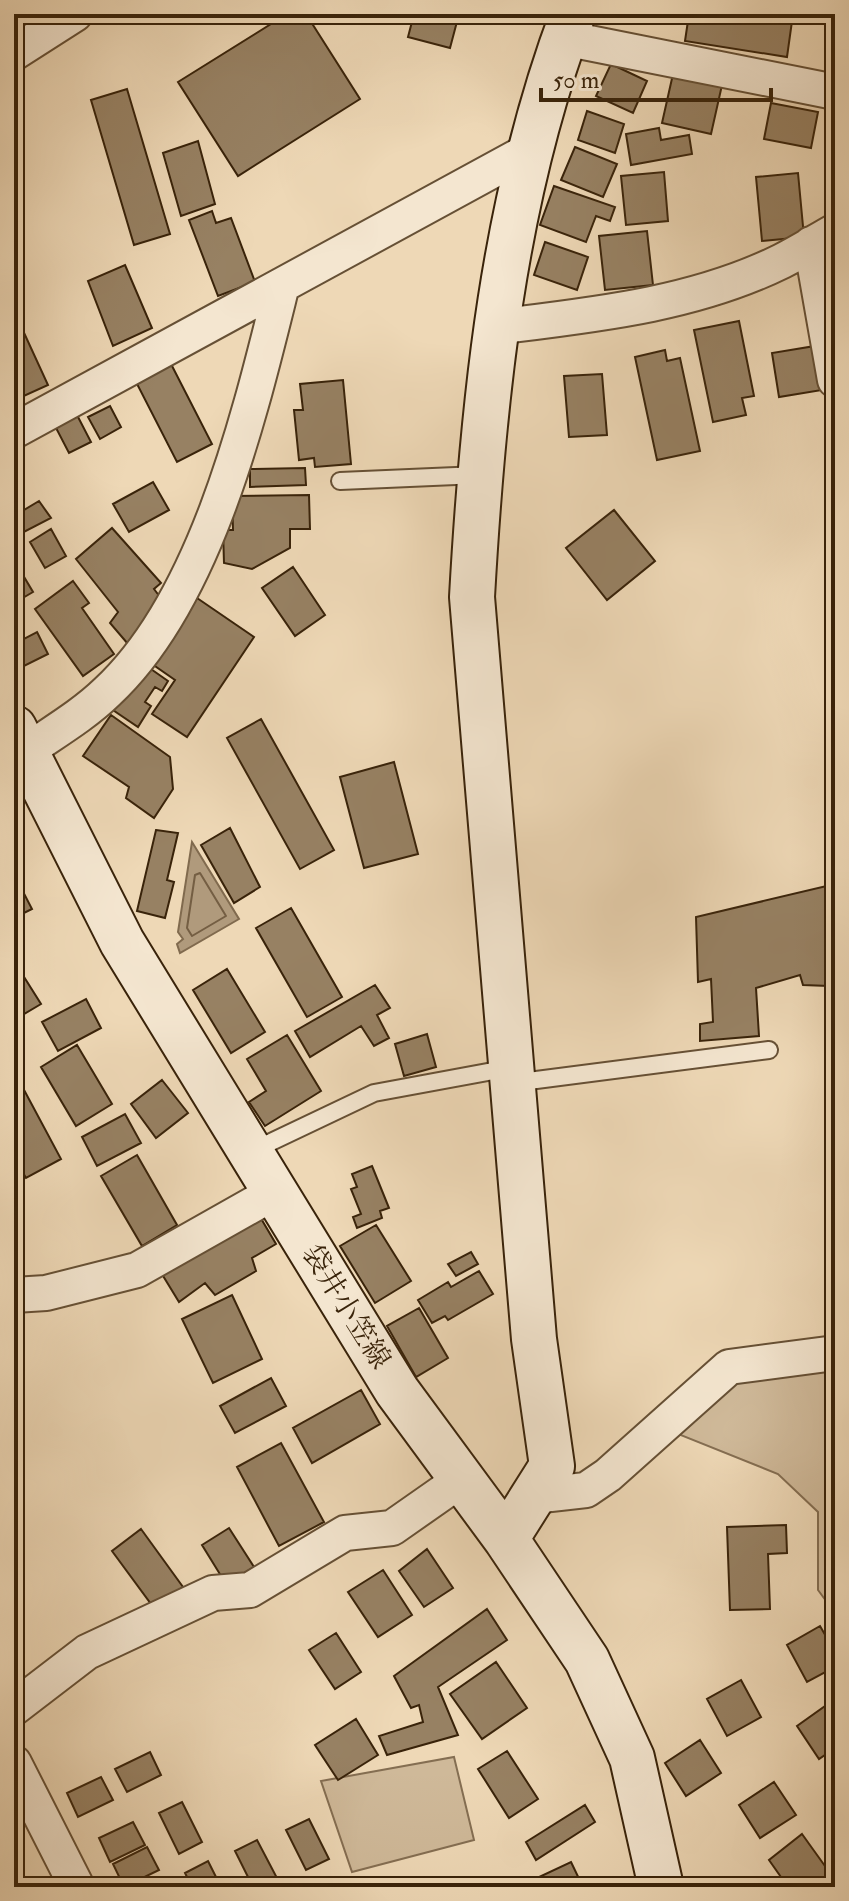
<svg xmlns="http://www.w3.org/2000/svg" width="849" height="1901" font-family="'IM FELL Double Pica','Noto Serif JP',serif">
  <rect width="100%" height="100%" fill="#eed8b6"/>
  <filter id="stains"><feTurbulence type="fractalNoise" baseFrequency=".0025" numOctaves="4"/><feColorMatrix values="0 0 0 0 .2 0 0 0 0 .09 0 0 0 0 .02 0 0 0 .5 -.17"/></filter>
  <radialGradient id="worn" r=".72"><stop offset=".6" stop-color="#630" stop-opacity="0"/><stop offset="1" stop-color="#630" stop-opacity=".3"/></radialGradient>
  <!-- green -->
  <path fill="#cfb999" stroke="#846e52" stroke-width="2" d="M747,1365l88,2v246l-17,-23v-78l-40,-38 -100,-40z
    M454,1757l20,83 -122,32 -31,-91z"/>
  <!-- water -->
  <path fill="#b09a7c" stroke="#806a4e" stroke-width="2" d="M192,842l47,77 -59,34 -3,-9 6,-5 -5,-7z"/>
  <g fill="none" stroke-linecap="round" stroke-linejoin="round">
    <!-- shore -->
    <path stroke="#745e43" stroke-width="2" d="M200,873l26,43 -34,20 -5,-8 8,-53z"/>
  </g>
  <!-- building -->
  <path fill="#978163" stroke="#39230a" stroke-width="2" d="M287,14h19l54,85 -122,77 -60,-94z
    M414,14h45l-9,34 -42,-11z
    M689,14h104l-6,43 -102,-16z
    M611,64l36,17 -14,32 -37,-17z
    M673,74l49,11 -11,49 -49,-11z
    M127,89l43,145 -36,11 -43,-145z
    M771,103l47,9 -7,36 -47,-9z
    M587,111l37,13 -9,29 -37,-13z
    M659,128l2,12 28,-5 3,19 -61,11 -5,-31z
    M198,141l17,63 -34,12 -18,-63z
    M575,147l42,17 -14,33 -42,-17z
    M664,172l4,49 -42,4 -5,-49z
    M798,173l6,64 -42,4 -6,-64z
    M554,186l61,21 -5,14 -14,-5 -10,26 -46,-17z
    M212,211l4,12 15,-5 24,64 -37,14 -29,-76z
    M647,231l6,54 -48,5 -6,-54z
    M545,242l43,15 -11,33 -43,-15z
    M125,265l27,63 -39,18 -25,-65z
    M14,311l34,74 -33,15 -1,-2z
    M739,321l15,75 -12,2 4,17 -33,7 -19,-92z
    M815,346l7,44 -43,7 -7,-44z
    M665,350l2,11 13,-3 20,93 -43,9 -22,-103z
    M170,362l42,82 -35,18 -42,-82z
    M602,374l5,61 -38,2 -5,-61z
    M343,380l8,84 -36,3 -1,-9 -15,2 -5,-50h9l-3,-26z
    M110,406l11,21 -21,12 -12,-22z
    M77,415l14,27 -22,11 -14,-27z
    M305,468l1,17 -56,2v-18z
    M153,482l16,28 -40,22 -16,-28z
    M309,495l1,34h-20v19l-38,21 -28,-6 -1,-33h10l-1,-34z
    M39,501l12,17 -37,19v-21z
    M614,510l41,51 -48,39 -41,-52z
    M112,528l49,55 -7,6 6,8 -32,47 -18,-21 8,-11 -42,-53z
    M51,529l15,27 -21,12 -15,-26z
    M14,560l19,32 -19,11z
    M293,567l32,48 -30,21 -33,-48z
    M73,581l16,22 -7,5 32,46 -31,22 -48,-67z
    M197,598l57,39 -67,100 -35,-23 23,-34 -23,-16z
    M37,632l11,22 -34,17v-27z
    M138,660l30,21 -6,10 -7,-4 -10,15 6,4 -13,21 -31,-21z
    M111,715l59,42 3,32 -19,29 -28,-20 3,-11 -46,-31z
    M261,719l73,131 -34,19 -73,-131z
    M394,762l24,92 -54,14 -24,-91z
    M230,828l30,59 -26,16 -33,-58z
    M156,830l22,3 -11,47 7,2 -9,36 -28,-7z
    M14,837l9,12 -9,7z
    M17,880l15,29 -18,9v-37z
    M835,884v124l-6,-22 -26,-1 -3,-10 -44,13 3,48 -59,5v-17l13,-2 -2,-43 -13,3 -2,-65z
    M291,908l51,89 -35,20 -51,-89z
    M14,961l27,43 -27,16z
    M227,969l38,63 -34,21 -38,-63z
    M375,985l15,23 -13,7 12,23 -15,8 -13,-20 -51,31 -15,-26z
    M86,999l15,29 -43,23 -16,-29z
    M427,1034l9,33 -32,9 -9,-32z
    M287,1035l34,56 -56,35 -16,-24 17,-11 -19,-32z
    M77,1045l35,59 -36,22 -35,-59z
    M162,1080l26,33 -32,25 -25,-34z
    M23,1088l38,71 -35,19 -12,-21v-65z
    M125,1114l16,29 -44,23 -15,-29z
    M137,1155l40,70 -35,21 -41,-70z
    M372,1166l17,42 -9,3 2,7 -25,10 -4,-11 8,-3 -10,-25 6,-2 -5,-13z
    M256,1210l20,34 -24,14 4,13 -41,24 -10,-12 -26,19 -22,-36z
    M376,1225l35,56 -36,22 -35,-57z
    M471,1252l7,12 -22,12 -8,-12z
    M479,1271l14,23 -45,26 -3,-4 -13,7 -14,-23 30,-18 3,5z
    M232,1295l30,64 -49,24 -31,-64z
    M419,1308l29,50 -32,19 -29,-51z
    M271,1378l15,28 -51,27 -15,-27z
    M361,1390l19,34 -68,39 -19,-35z
    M281,1443l43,79 -45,24 -42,-79z
    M786,1525l1,28 -19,1 2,55 -40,1 -3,-83z
    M229,1528l25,39 -28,17 -24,-39z
    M141,1529l42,58 -29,21 -42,-57z
    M427,1549l26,39 -29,19 -25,-36z
    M383,1570l29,45 -34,22 -30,-45z
    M487,1609l20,31 -69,47 20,48 -71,20 -8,-19 44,-14 -4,-17 -8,3 -17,-32z
    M820,1626l15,26v15l-28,15 -20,-37z
    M336,1633l25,39 -26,17 -26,-39z
    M496,1662l31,46 -45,31 -32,-45z
    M741,1680l20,37 -34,19 -20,-37z
    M835,1699v49l-16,11 -22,-33z
    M356,1719l22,36 -40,25 -23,-35z
    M700,1740l21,33 -35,23 -21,-33z
    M507,1751l31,48 -29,19 -31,-49z
    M150,1752l11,23 -34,17 -12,-23z
    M101,1777l12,23 -35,17 -11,-24z
    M774,1782l22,33 -36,23 -21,-33z
    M182,1802l20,40 -23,12 -20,-41z
    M585,1805l10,17 -59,38 -10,-18z
    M309,1819l20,40 -23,11 -20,-40z
    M133,1822l12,23 -35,17 -11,-24z
    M802,1834l33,46 -8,7h-39l-19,-27z
    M257,1840l21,40 -16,7h-9l-18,-36z
    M147,1847l12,23 -35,17 -11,-23z
    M208,1861l13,26h-29l-7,-14z
    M571,1862l12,25h-60l-1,-2z
    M160,1879l4,8h-21z"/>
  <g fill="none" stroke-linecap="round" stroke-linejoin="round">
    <!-- lane casing -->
    <g stroke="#665035" stroke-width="20">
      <path id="lane" d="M340,481l139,-6
        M513,1083l256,-33
        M252,1151l122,-58 135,-25"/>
    </g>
    <!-- street casing -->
    <g stroke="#665035" stroke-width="38">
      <path id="street" d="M564,38l271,54
        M14,53l61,-39
        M811,244l24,136
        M495,327c97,-12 198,-22 287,-66 18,-9 35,-20 53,-30
        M14,431l518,-282
        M14,760c31,-23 65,-41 93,-68 100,-93 143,-279 175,-407
        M14,1295l32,-2 91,-23 138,-78
        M533,1496l53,-6 22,-15 121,-108 106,-14
        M14,1708l73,-56 126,-59 37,-3 95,-57 47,-5 70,-49
        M14,1763l63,124"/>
    </g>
    <!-- secondary casing -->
    <g stroke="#39230a" stroke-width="48">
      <path id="secondary" d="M14,728l108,214 153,250 122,199 109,148 81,121 45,98 29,129
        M506,1539l46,-73 -18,-127 -62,-742c11,-196 31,-398 101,-583"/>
    </g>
    <!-- lane -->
    <use href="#lane" stroke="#f4e6d0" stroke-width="16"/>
    <!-- street -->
    <use href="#street" stroke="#f4e6d0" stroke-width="34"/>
    <!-- secondary -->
    <use href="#secondary" stroke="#f4e6d0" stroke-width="44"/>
  </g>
  <g text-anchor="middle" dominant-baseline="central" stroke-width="6" stroke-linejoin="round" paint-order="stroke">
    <!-- street labels -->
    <g font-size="28" fill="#39230a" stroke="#f4e6d0">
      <text transform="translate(346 1307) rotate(58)">袋井小笠線</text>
    </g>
  </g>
  <!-- margin -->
  <rect width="849" height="1901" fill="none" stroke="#eed8b6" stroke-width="48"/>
  <rect x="16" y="16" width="817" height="1869" fill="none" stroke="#39230a" stroke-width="4"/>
  <rect x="24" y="24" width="801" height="1853" fill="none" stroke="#39230a" stroke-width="2"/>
  <!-- scale -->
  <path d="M541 88v12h230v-12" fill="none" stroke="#39230a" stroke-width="4"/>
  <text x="553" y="88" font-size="24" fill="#39230a" stroke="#f4e6d0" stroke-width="6" paint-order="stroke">50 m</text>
  <rect width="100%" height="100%" filter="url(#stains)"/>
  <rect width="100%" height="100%" fill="url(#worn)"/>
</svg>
